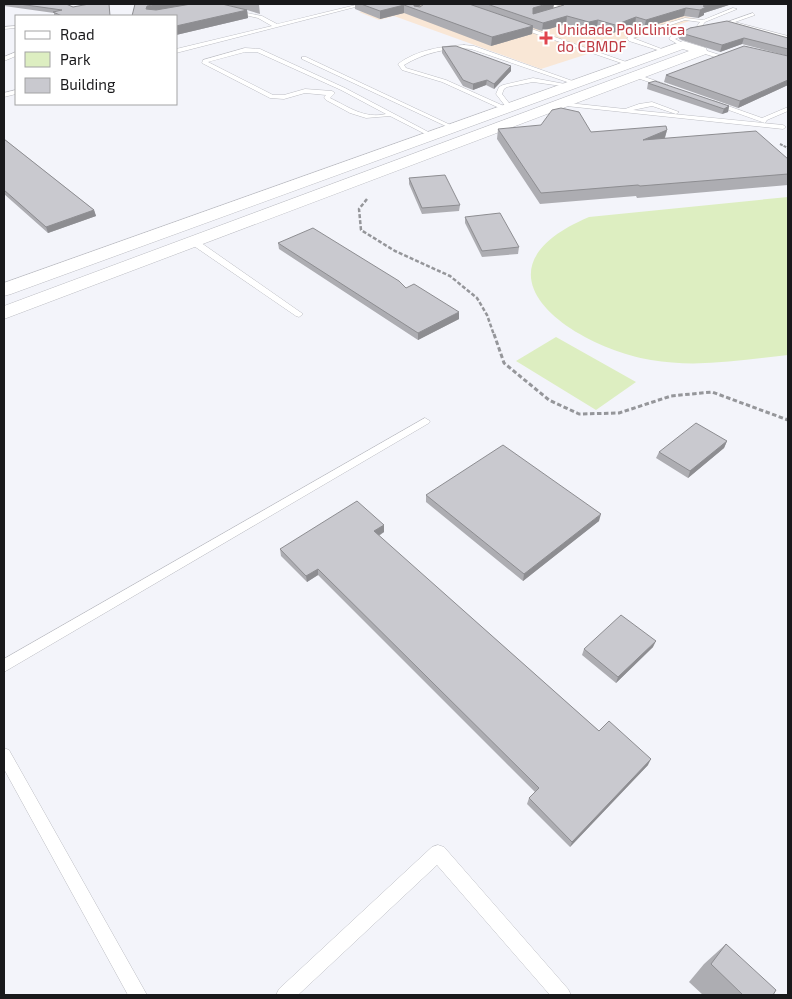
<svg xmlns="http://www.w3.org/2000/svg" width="792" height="999" font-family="'Exo 2',sans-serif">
  <rect width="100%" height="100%" fill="#f3f4fa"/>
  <!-- medical -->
  <path fill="#f9e7d6" d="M389,4h252l55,15 -155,50 -147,-53 -15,4 -20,-8z"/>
  <!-- green -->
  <path fill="#ddeec1" d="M788,197v158c-45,5 -91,13 -137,5 -80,-14 -189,-89 -62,-143z
    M556,337l80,45 -40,28 -80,-49z"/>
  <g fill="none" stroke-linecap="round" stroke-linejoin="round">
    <!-- service casing -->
    <g stroke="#bcbdc3" stroke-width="1">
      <path id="service" d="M360,4h7l-191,49v-4l96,-23 -14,-8 -27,-6v-2l31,6 15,8z
        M551,4l9,2 1,6 -14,3v-2l9,-3z
        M733,8l4,1 -32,13 -4,5 -4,-1 3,-4 -15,-2 -52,18 34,13v2l-38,-12 -2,-3 5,-4 53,-16 18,2z
        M753,13l2,2 -20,7 53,14v3l-58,-16 -15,5 -2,-1z
        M516,25h4l115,40 -5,1 -114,-39z
        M16,26v2l-12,1v-2z
        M692,28l4,1 -21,10 10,5v2h-4l-12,-7 3,-4z
        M464,45l10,1 107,38 -5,1 -105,-36c-23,-2 -47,4 -67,16l2,3 40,12 60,27 -10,-13 3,-7 4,-2 30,-7 32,6 -3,2 -29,-4 -26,5 -3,2 -2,5 11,14 -7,3 -64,-29 -40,-12 -4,-6c18,-14 45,-18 66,-19z
        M245,48l15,1 85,39 91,48 -5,1 -41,-21 -24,2 -16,-5 -24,-13 -2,-3 2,-2 -21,-2 -21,6 -14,-1 -68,-35 1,-3zM245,52h12l84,38 45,24c-22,5 -37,-7 -56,-16l5,-5 -3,-2 -27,-2 -21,6h-11l-65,-33z
        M701,49l19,6 1,1 -3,2 -19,-6z
        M16,52v4l-12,5v-4z
        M302,57h4l151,71 -5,1 -150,-70z
        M636,74l32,11 1,1 -5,1 -30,-10z
        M16,90v4l-12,3v-4z
        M714,101l48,17 26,-11v4l-21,9 -2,3 -53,-19 -1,-1z
        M559,102l66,7 14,-5 13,-2 27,10 -3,2 -24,-8 -19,4 150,15 3,2 -3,2 -226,-24v-2z
        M191,240h6l106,74 -4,3 -3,-1 -105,-72z
        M425,418l5,3 -1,2 -425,249v-13z
        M4,748l5,2 138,245h-19l-124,-226z
        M438,845l6,2 124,142 3,6h-21l-113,-130 -139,130h-22l3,-6 153,-142z"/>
    </g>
    <!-- tertiary casing -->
    <g stroke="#bcbdc3" stroke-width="1">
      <path id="tertiary" d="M683,41l23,7 1,3 -1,3 -702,265v-13l685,-255 -6,-2 -672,245 -7,2v-13z"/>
    </g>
    <!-- path-far2 -->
    <path stroke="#95969a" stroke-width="2" stroke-dasharray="3 1" stroke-linecap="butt" d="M780,144l8,4"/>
    <!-- path-far1 -->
    <path stroke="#95969a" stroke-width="2.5" stroke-dasharray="4 2" stroke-linecap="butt" d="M367,199l-8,10 2,21 34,21 55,25 27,22 10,17 7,20"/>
    <!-- path -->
    <path stroke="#95969a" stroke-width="3" stroke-dasharray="4.5 2.5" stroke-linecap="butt" d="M494,334l10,29 45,37 30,14 40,-1 52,-17 41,-4 76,28"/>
    <!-- service -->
    <use href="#service" fill="#fff" fill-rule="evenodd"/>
    <!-- tertiary -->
    <use href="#tertiary" fill="#fff" fill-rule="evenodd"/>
  </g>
  <!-- wall -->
  <path fill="#adadb2" d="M4,4h62l7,3 38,9h-57v-3l-50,-7z
    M224,4h31l4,1 1,9 -13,-4 1,8 -72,17v-19l58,-9z
    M355,4h67l-3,3h1l4,-3h130l-1,4 9,-2 -1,-1 -3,-1h174l-28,9v2l-6,3 -14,-2 -40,12 -9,-3 -22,8 -16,-5 -10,3 -21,-7 -24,7 -9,-3 -1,6 -41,12 -87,-33 -24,6 -25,-10z
    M681,33l107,5v18l-46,-12 -22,8 -41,-13z
    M442,47l69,24 -17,18 -8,-4 -13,5 -10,-4 -21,-33z
    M788,56v29l-50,23 -74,-26 2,-7z
    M648,83l81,23 -1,6 -6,2 -75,-25z
    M498,129l93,3 76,-2 -2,8 123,21v26l-151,13 -1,-2 -96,8 -43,-65z
    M4,139l90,71 2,6 -48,17 -44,-39z
    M409,178l51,27 -1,6 -37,3 -13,-30z
    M465,217l54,30 -1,7 -36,3 -17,-34z
    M278,243l128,45 53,31 -41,21 -139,-91z
    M727,441l-3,7 -36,30 -32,-20 3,-6z
    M426,495l173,26 -76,60 -97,-79z
    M384,525v7l-5,4 220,195 49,34 -78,82 -43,-43 2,-6 6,-6 -217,-217 -11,7 -26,-26 -1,-7z
    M653,647l-37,36 -34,-28 2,-6z
    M726,944l47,51h-70l-14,-13 15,-18z"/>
  <!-- shaded-wall -->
  <path fill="#8d8d91" d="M158,4h42l-51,10 -3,-5 1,-3z
    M414,4h8l-6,5h-2z
    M547,4h7l-1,5 -21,7 1,-8z
    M711,4h21l-28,9v2l-6,3 2,-8 3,-4z
    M404,5v8l-24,6v-8z
    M686,8l-2,8 -40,12 2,-8z
    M247,10l1,8 -72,17v-9z
    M567,16l-1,8 -24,7 1,-8z
    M636,17l-1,8 -22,8 2,-8z
    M598,20l-1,8 -10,3 2,-9z
    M533,26l-1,8 -41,12 1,-9z
    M744,38l-2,6 -22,8 2,-7z
    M511,66v5l-17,18v-5z
    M487,80l-1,5 -13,5v-6z
    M788,80v5l-50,23 2,-7z
    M729,106l-1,6 -6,2 2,-5z
    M667,130l-3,10h-21z
    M94,210l2,6 -48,17 -2,-6z
    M459,312v7l-41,21v-7z
    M727,441l-3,7 -36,30 2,-7z
    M601,514l-2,7 -76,60 1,-7z
    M384,525v7l-10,6v-7z
    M318,569v6l-11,7 -1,-6z
    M656,641l-3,6 -37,36 2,-6z
    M651,759l-3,6 -78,82 2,-5z"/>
  <!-- building -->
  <path fill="#c9c9cf" stroke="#8d8d91" d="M19,4h47l7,3 16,-3h20l1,12h-48l-9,-4 9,-2z
    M135,4h23l-11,2 -1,3 10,1 35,-6h31l25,6 -71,16v-10h-44z
    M361,4h53v2l6,1 4,-3h45l64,22 -41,11 -88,-32 -24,6z
    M487,4h60l-14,4v6l31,-9 -1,-1h148l-8,2 3,1 -6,3 -14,-2 -40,12 -10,-3 -21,8 -17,-5 -9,2 -22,-6 -24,7z
    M727,21l61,17v11l-44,-11 -22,7 -41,-12 9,-5z
    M456,46l55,20 -17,18 -7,-4 -14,4 -10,-4 -21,-33z
    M744,46l44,10v24l-48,21 -74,-26z
    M655,81l74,25 -5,3 -76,-26z
    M561,108l18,4 12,20 75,-6 1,4 -24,10 113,-9 32,28v15l-148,12 -2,-1 -97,8 -43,-64 43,-4 11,-15z
    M4,139l90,71 -48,17 -42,-37z
    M445,175l15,30 -38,3 -13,-30z
    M500,213l19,34 -37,4 -17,-34z
    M313,228l86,53 7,7 8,-4 45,28 -41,21 -140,-90z
    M696,423l31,18 -37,30 -31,-19z
    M503,445l98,69 -77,60 -98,-79z
    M357,501l27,24 -10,6 225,200 10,-10 42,38 -79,83 -43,-44 10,-10 -221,-219 -12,7 -26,-27z
    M621,615l35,26 -38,36 -34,-28z
    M726,944l50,46 -3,5h-30l-32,-31z"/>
  <!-- markers -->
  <path fill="#e0444e" stroke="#fff" stroke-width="2" d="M543.5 30.5h5v5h5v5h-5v5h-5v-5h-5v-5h5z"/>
  <g text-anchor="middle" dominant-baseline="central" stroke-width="4" stroke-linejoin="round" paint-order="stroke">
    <!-- far-health labels -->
    <g font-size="15" fill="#be3a42" stroke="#fff" text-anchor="start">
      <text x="557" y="29">Unidade Policlinica<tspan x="557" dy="17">do CBMDF</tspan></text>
    </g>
  </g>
  <!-- border -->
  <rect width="792" height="999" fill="none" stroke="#19191b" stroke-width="10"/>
  <!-- legend -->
  <rect x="15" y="15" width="162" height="90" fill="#ffffff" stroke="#a3a3a4"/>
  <rect x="25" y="31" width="25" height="8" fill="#ffffff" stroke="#a3a3a4"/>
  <text x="60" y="40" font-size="15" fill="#19191b">Road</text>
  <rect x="25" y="52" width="25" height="15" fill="#ddeec1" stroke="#a3a3a4"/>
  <text x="60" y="65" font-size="15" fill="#19191b">Park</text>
  <rect x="25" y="78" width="25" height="15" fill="#c9c9cf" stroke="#a3a3a4"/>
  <text x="60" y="90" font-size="15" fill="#19191b">Building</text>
</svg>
